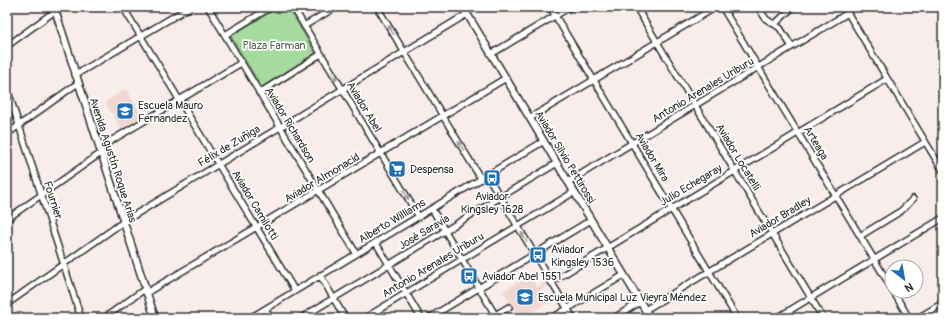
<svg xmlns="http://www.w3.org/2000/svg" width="950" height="325" font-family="Pangolin,sans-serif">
  <rect width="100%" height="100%" fill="#f8edeb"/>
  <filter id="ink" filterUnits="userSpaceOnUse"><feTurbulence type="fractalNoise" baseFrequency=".025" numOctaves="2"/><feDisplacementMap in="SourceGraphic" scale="8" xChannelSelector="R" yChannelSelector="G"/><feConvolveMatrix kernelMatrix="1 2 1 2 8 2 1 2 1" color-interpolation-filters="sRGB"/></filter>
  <g filter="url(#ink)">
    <!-- built -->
    <path fill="#f0d7d2" d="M126,89l18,30 -21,13 -18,-30z
      M529,275l8,12 11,-6 2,3 -11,7 7,12 -24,15h-3l-16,-27z"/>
    <!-- green -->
    <path fill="#a5db9f" stroke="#688365" d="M279,7h9l28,48 -54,33 -31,-52z"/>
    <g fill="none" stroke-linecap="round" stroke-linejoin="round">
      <!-- minor casing -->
      <g stroke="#2b2b2b" stroke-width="8">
        <path id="minor" d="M123,7l172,284
          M208,7l148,246
          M293,7l126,210
          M377,7l104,172
          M550,7l187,311
          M636,7l187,311
          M722,7l170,282
          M758,7l8,12 14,9 12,19
          M844,7l99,164
          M775,24l18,-17
          M304,26l32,-19
          M225,35l46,-28
          M7,46l48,-35
          M491,54l79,-47
          M75,75l115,-68
          M7,88l74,230
          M259,93l62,-39
          M530,118l186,-111
          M7,134l71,-51
          M99,148l142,-85
          M487,175l86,143
          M568,182l280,-169
          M432,209l65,109
          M7,219l94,-66
          M860,236l41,-25 12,-12
          M376,243l45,75
          M320,275l25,43
          M551,282l336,-203
          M893,291l16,27
          M146,293l360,-215
          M7,304l116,-82 344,-208
          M265,309l6,9
          M645,310l280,-168
          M7,311l2,7
          M104,318l41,-29
          M250,318l294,-177
          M301,318l256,-155
          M365,318l209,-126
          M429,318l162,-98
          M490,318l19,-11
          M552,318l72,-43
          M614,318l26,-16
          M777,318l166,-100
          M918,318l25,-15"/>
      </g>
      <!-- major casing -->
      <g stroke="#2b2b2b" stroke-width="9">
        <path id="major" d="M54,7l101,311
          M463,7l187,311"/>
      </g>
      <!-- minor -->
      <use href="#minor" stroke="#fff" stroke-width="5"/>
      <!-- major -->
      <use href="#major" stroke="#fff" stroke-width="6"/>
    </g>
    <!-- one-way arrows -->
    <defs><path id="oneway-solid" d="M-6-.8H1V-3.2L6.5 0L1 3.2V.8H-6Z"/></defs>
    <g fill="#a0a0a0">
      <use href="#oneway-solid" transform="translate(391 30) rotate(-122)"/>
      <use href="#oneway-solid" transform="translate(334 76) rotate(59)"/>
      <use href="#oneway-solid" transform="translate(461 146) rotate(-121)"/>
      <use href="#oneway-solid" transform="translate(406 195) rotate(59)"/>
      <use href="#oneway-solid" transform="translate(524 237) rotate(-121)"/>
    </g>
  </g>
  <!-- icons -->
  <defs>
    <g id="school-square" transform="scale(0.9)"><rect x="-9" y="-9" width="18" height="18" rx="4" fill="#1f6fb2" stroke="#fff"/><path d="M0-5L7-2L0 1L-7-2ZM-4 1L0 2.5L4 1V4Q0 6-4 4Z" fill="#fff"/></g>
    <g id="supermarket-square" transform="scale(0.9)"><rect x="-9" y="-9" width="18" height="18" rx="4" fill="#1f6fb2" stroke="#fff"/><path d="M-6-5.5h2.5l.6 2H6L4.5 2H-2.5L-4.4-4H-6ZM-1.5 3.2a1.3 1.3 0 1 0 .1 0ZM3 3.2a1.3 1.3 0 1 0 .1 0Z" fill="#fff"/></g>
    <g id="bus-square" transform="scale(0.9)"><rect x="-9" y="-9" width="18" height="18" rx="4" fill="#1f6fb2" stroke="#fff"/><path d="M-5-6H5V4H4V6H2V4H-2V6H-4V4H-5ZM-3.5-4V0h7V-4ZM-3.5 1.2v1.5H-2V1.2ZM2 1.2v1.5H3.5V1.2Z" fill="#fff"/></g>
  </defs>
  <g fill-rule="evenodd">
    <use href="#school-square" x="125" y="111"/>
    <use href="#supermarket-square" x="397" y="169"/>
    <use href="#bus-square" x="492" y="178"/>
    <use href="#bus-square" x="538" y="255"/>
    <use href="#bus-square" x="469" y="276"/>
    <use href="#school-square" x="525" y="297"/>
  </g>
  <g text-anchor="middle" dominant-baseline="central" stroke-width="3.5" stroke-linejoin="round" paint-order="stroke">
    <!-- park labels -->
    <g font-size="11" fill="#50604e" stroke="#fff">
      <text x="274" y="45">Plaza Farman</text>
    </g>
    <!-- street labels -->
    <g font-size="11" fill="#2b2b2b" stroke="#fff">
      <text transform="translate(703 90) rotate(-31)">Antonio Arenales Uriburu</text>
      <text transform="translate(364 107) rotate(59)">Aviador Abel</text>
      <text transform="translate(290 125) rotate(59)">Aviador Richardson</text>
      <text transform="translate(816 143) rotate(59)">Arteaga</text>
      <text transform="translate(229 146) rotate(-31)">Félix de Zuñiga</text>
      <text transform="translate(565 157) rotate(59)">Aviador Silvio Pettirossi</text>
      <text transform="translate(652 157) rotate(59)">Aviador Mira</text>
      <text transform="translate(738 157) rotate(59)">Aviador Locatelli</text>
      <text transform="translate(113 160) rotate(72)">Avenida Agustín Roque Arias</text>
      <text transform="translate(322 178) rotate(-31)">Aviador Almonacid</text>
      <text transform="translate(691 185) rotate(-31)">Julio Echegaray</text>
      <text transform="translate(53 200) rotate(72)">Fournier</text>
      <text transform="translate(255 205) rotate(59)">Aviador Camilotti</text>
      <text transform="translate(780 217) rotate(-31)">Aviador Bradley</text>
      <text transform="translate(392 221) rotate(-31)">Alberto Williams</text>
      <text transform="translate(424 232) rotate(-31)">José Saravia</text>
      <text transform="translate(433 265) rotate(-31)">Antonio Arenales Uriburu</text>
    </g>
    <!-- poi labels -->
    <g font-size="11" fill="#2b2b2b" stroke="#fff" text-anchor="start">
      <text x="138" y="105">Escuela Mauro<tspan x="138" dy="13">Fernandez</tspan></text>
      <text x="410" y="169">Despensa</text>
      <text x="492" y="196" text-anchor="middle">Aviador<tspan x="492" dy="13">Kingsley 1628</tspan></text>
      <text x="551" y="249">Aviador<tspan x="551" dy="13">Kingsley 1536</tspan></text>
      <text x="482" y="276">Aviador Abel 1551</text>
      <text x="538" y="297">Escuela Municipal Luz Vieyra Méndez</text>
    </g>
  </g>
  <!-- margin -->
  <rect width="950" height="325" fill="none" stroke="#fff" stroke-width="24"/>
  <rect x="12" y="12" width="926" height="301" fill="none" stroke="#2b2b2b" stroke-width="1.5" filter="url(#ink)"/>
  <!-- north arrow -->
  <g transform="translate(904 279) rotate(149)"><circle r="19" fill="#ffffff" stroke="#aaaaaa"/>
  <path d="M0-3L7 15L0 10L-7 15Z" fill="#1f6fb2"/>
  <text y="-6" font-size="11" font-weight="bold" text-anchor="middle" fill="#2b2b2b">N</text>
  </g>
</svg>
